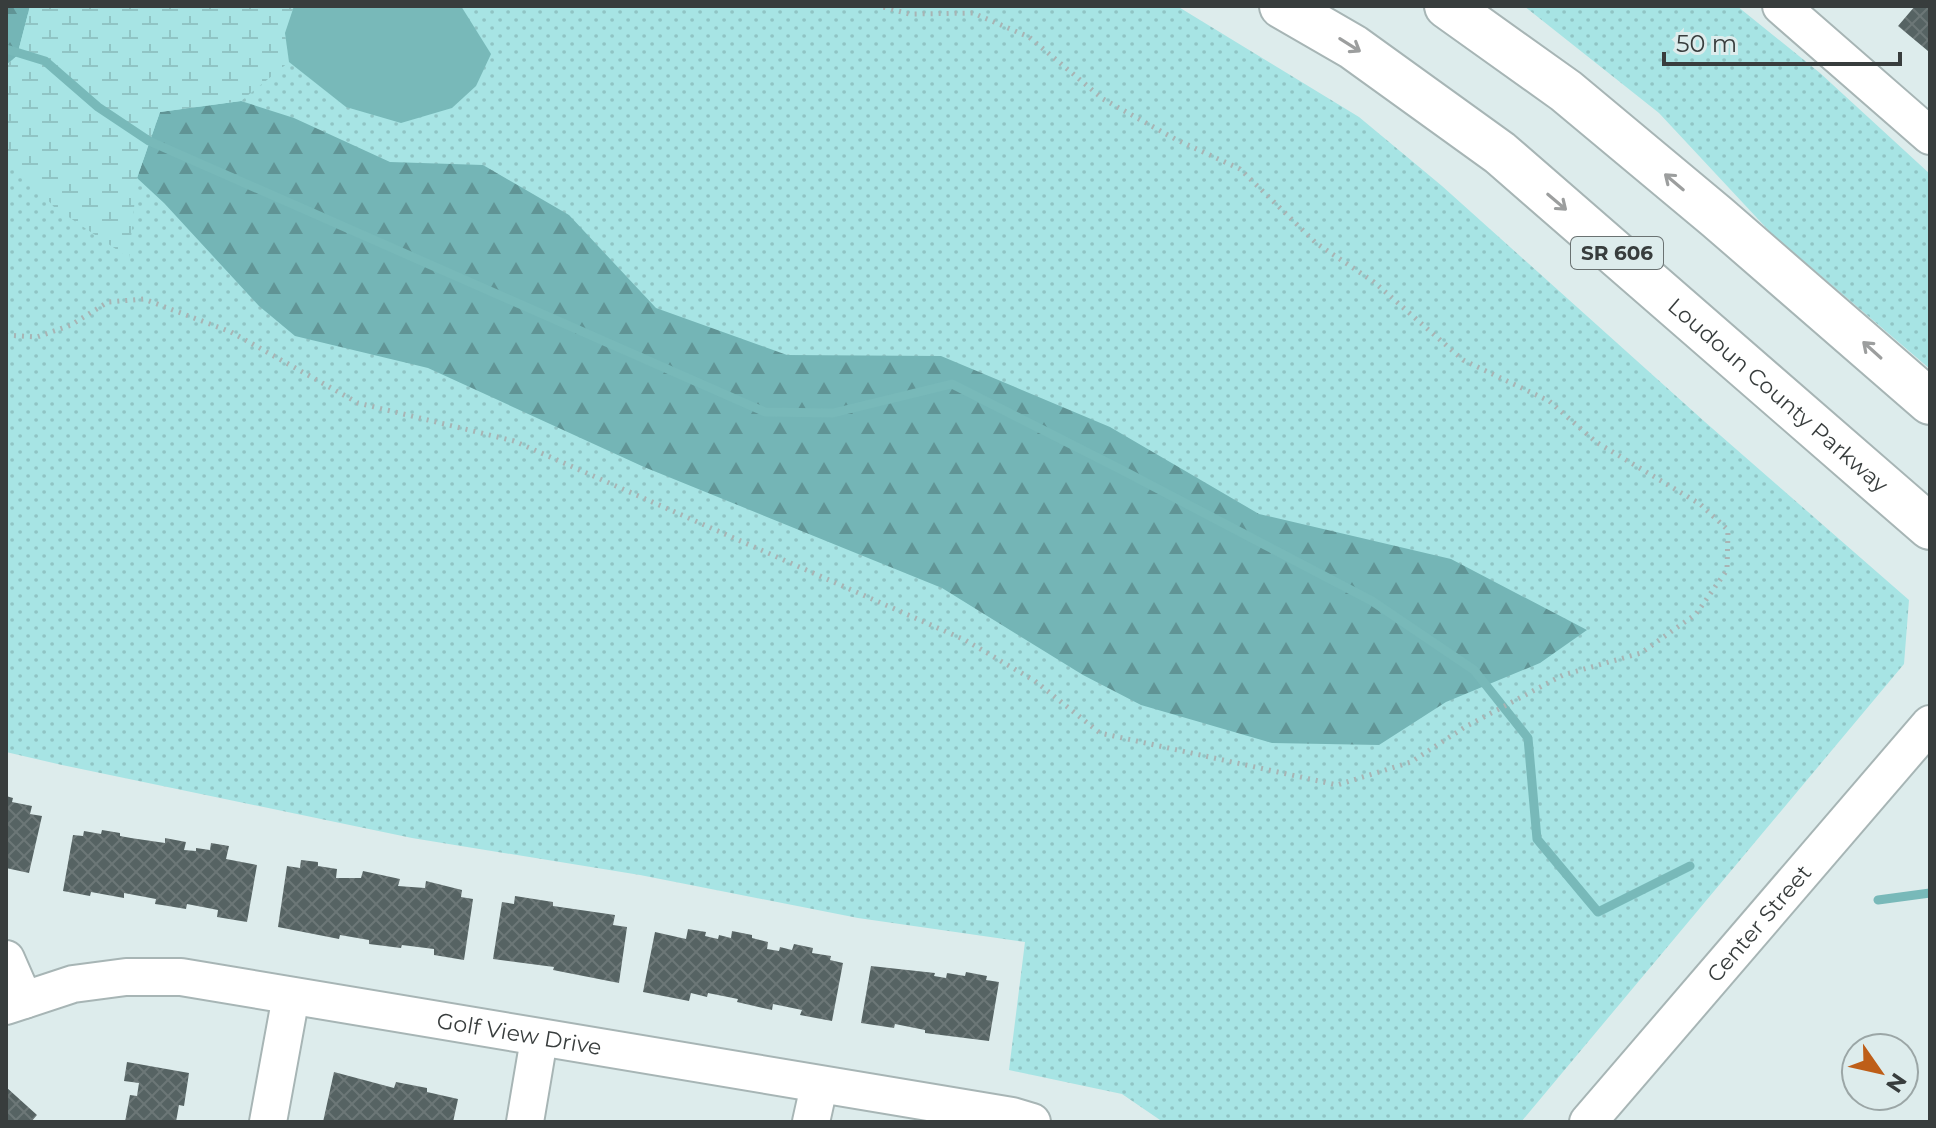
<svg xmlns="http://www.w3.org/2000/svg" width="1936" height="1128" font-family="Montserrat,sans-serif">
  <defs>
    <pattern id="grass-dots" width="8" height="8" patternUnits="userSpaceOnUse" patternTransform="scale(2)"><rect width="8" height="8" fill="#a7e4e4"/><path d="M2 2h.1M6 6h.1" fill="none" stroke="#90c4c4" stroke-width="1.8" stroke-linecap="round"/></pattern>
    <pattern id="forest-firs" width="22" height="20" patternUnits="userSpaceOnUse" patternTransform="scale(2)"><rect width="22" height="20" fill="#74b5b6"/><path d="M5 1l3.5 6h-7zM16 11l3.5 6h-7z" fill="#609495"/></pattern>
    <pattern id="wetland-marsh" width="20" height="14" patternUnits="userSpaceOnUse" patternTransform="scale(2)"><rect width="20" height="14" fill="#a7e4e4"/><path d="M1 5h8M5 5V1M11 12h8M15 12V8" fill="none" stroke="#90c4c4"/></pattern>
    <pattern id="building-cross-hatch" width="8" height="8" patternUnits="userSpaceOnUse" patternTransform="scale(2)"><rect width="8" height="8" fill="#566363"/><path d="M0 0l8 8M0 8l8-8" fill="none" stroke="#6c7777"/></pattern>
  </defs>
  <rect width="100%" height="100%" fill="#ddecec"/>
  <!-- grass -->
  <path fill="url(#grass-dots)" d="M6,6h1171l182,111 83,69 263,236 204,178 -5,64 -383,458h-358l-41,-28 -113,-24 16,-128 -167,-24 -218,-43 -228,-37 -350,-73 -56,-13z
    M1524,6h213l83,67 110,101v195l-159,-136 -112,-120z"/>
  <!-- forest -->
  <path fill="url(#forest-firs)" d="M6,6h24l-13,50 -11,9z
    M241,101l53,17 96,44 93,3 86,50 87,93 131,47 154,1 169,71 149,87 192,45 136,71 -47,33 -94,39 -67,43 -107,-2 -131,-38 -58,-30 -141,-87 -298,-121 -216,-99 -133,-32 -36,-30 -95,-103 -27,-25 23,-66z"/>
  <!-- wetland -->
  <path fill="url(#wetland-marsh)" d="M30,6h264l-9,27 4,29 -48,39 -81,11 -23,66 -8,80 -75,-51 -48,-54v-88l11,-9z"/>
  <!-- water -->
  <path fill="#78b9b9" d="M294,6h167l30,48 -15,32 -24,22 -51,15 -55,-16 -57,-45 -4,-29z"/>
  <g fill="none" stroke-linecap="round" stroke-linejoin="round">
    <!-- stream -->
    <path stroke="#78b9b9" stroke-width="9" d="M6,49l39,12 53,46 51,34 616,271 68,1 119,-29 168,85 252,132 102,69 54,68 9,101 61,73 92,-46
      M1878,900l52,-7"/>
  </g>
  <!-- building -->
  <path fill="url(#building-cross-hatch)" d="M1915,6h15v42l-2,3 -30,-25z
    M6,796l7,2 -1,4 20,4 -2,8 12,2 -13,57 -23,-5z
    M102,830l18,3v3l11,2 34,5v-5l21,4 -2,8 12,1v-3l14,2 1,-7 18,3 -3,13 31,6 -10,57 -30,-5 1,-7 -31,-6 -1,5 -24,-4 -7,-1 1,-5 -32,-6v5l-33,-6 -1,4 -27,-5 10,-56 10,1 1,-5 17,3z
    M301,860l17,2v4l19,3 -1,9h25l2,-7 37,8 -2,7 27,2 1,-7 36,9 -1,7 12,2 -9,61 -30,-5v-6l-32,-4 -1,3 -32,-4v-4l-29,-5 -1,4 -61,-12 9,-61 13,2z
    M515,896l38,6v4l62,9 -2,10 14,2 -8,56 -66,-13 1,-3 -61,-8 9,-57 12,2z
    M688,929l18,3 -1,4 13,3 1,-4 12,3 1,-7 20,4v3l16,4 -1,7 12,2 1,-4 12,3 2,-6 19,4 -1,5 19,3 -1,4 13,3 -11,58 -32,-6 2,-5 -29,-6 -1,6 -35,-8 1,-3 -30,-6 -1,4 -16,-4 -2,8 -46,-9 12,-60 31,7z
    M871,966l64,7 -1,3 12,2 1,-5 18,3 1,-4 21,4 -1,4 13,2 -10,59 -64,-8v-3l-30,-6 -1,4 -33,-5z
    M127,1062l62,11 -5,33 -5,-1 -3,17h-51l5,-27 7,1 2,-13 -15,-2z
    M334,1072l60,16 2,-6 31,6v4l31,7 -5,23h-130z
    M6,1087l31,28 -6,7h-25z"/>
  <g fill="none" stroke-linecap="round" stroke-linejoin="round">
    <!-- minor casing -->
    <g stroke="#a7b5b5" stroke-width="40">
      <g id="minor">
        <path d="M1781,6l149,130"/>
        <path d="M6,959l18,41"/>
        <path id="s1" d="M6,1006l67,-22 53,-7h55l831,139 20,6"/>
        <path d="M268,1122l23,-126"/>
        <path d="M525,1122l14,-83"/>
        <path d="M811,1122l8,-36"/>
        <path id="s2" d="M1588,1122l342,-398"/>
      </g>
    </g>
    <!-- major casing -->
    <g stroke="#a7b5b5" stroke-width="48">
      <g id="major">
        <path id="s3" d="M1282,6l71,41 147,106 430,374"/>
        <path d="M1447,6l119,85 151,126 213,185"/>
      </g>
    </g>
    <!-- path -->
    <path stroke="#a8b4b4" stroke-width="5" stroke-dasharray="2 6" stroke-linecap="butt" d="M6,335l31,2 34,-12 37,-23 36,-3 87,33 127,71 156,38 451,199 70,41 65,52 237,52 74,-23 54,-35 98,-52 78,-22 55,-39 31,-44 1,-40 -28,-26 -104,-62 -47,-41 -86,-41 -89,-78 -58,-39 -76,-74 -65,-30 -72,-40 -74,-62 -56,-24 -64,1 -29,-8"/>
    <!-- minor -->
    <use href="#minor" stroke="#fff" stroke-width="36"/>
    <!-- major -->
    <use href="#major" stroke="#fff" stroke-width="44"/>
  </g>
  <!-- one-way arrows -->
  <defs><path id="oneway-shaft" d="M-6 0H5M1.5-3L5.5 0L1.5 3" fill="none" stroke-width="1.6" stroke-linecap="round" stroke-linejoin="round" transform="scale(2)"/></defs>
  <g stroke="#9c9e9e">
    <use href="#oneway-shaft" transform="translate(1350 45) rotate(32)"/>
    <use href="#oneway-shaft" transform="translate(1674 182) rotate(-140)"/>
    <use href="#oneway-shaft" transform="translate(1557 202) rotate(40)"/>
    <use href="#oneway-shaft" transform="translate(1872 350) rotate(-138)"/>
  </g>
  <g text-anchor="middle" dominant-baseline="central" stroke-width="8" stroke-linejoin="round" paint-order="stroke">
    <!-- shield labels -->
    <rect fill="#ddecec" stroke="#6a7272" stroke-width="2" x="1571" y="237" width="92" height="32" rx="6"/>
    <g font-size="20" font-weight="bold" fill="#383d3d">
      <text x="1617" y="253">SR 606</text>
    </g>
    <!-- street labels -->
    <g font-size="22" fill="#383d3d" stroke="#ddecec">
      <text stroke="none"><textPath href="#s3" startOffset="632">Loudoun County Parkway</textPath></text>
      <text stroke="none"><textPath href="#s2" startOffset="262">Center Street</textPath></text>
      <text stroke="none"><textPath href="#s1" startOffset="522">Golf View Drive</textPath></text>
    </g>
  </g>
  <!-- border -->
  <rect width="1936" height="1128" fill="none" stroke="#383d3d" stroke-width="16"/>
  <!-- north arrow -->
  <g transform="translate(1880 1072) rotate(124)"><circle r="38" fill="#ddecec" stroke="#9ba6a6" stroke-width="2"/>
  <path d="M0-6L14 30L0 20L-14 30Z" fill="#be5e18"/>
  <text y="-12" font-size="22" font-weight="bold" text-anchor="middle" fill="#383d3d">N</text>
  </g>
  <!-- scale -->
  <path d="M1664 52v12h236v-12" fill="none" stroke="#383d3d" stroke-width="4"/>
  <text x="1676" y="52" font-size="24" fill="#383d3d" stroke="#ddecec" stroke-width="6" paint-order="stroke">50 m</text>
</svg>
